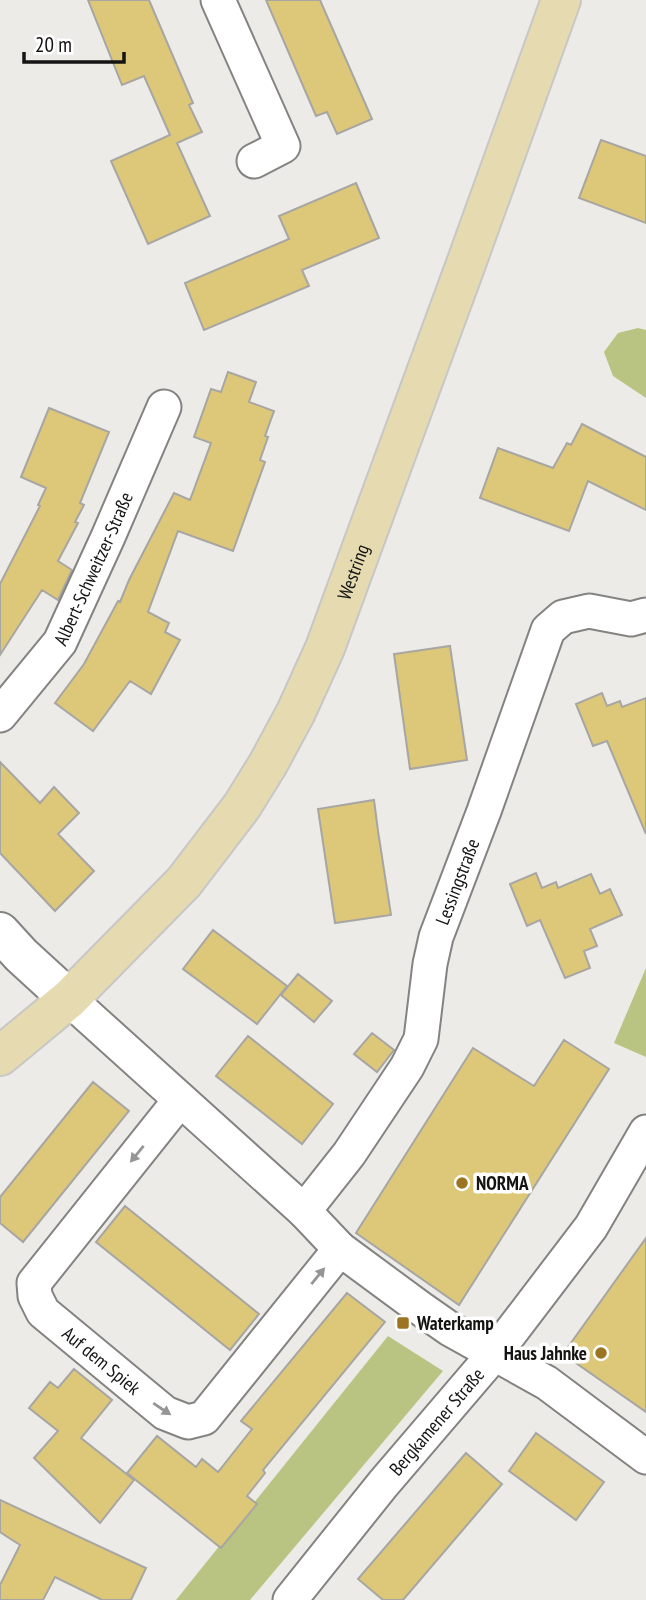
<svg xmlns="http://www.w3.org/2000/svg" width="646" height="1600" font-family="'PT Sans Narrow',sans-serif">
  <rect width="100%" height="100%" fill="#ecebe8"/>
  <!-- green -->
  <path fill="#b9c483" d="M638,328l8,2v68l-33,-22 -9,-24 14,-19z
    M646,968v89l-32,-14z
    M388,1336l55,35 -193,229h-74z"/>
  <!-- building -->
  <path fill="#ddc779" stroke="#a7a6a3" stroke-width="2" d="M88,0h61l44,103 -4,2 13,27 -25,11 33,73 -62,28 -37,-83 59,-26 -26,-59 -22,9z
    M266,0h54l52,119 -35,15 -10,-22 -11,4z
    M601,140l45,16v67l-67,-25z
    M356,183l23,55 -77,32 7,16 -105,44 -19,-47 104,-44 -10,-23z
    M228,372l28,10 -7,20 25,9 -9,25 3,1 -8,23 5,2 -32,89 -55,-20 -30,81 21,11 -4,9 15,8 -29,54 -21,-13 -37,50 -38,-28 29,-39 34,-63 2,1 9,-22 45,-87 16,7 21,-57 -17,-6 17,-48 10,3z
    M49,408l60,24 -29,71 4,2 -9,17 3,1 -20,38 14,9 -14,30 -16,-10 -42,65v-71l40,-78 -2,-1 8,-17 -25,-11z
    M582,424l64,33v53l-58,-29 -19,50 -89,-33 18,-50 55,20 14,-25 4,2z
    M450,646l17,114 -57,9 -16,-115z
    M602,693l5,13 13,-5 2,6 24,-9v136l-39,-93 -14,5 -17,-42z
    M0,762l40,41 14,-16 25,26 -21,21 36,37 -39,40 -55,-58z
    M374,800l4,31 13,84 -56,8 -17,-114z
    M536,873l6,15 14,-6 2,6 33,-14 9,20 10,-5 12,26 -32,14 7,17 -13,5 6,17 -25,10 -25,-58 -13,6 -17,-42z
    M213,930l74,56 -30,38 -74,-55z
    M298,974l34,27 -18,21 -33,-27z
    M372,1033l22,17 -17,22 -23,-18z
    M248,1036l85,68 -31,40 -86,-68z
    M564,1040l45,29 -150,236 -103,-72 117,-185 61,38z
    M93,1082l36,29 -106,131 -23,-19v-26z
    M125,1206l134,108 -29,36 -134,-108z
    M646,1238v174l-83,-58z
    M347,1293l38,29 -122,148 2,3 -18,23 10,8 -36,44 -94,-75 30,-37 39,31 6,-8 16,13 34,-43 -11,-8z
    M74,1369l38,31 -31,38 53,42 -34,43 -66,-65 24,-27 -29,-23 21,-26 8,6z
    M536,1433l68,49 -28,38 -67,-49z
    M466,1453l36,31 -99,116h-20l-25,-21z
    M0,1500l146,68 -15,32h-29l-47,-23 -12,23h-43v-15l20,-40 -20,-13z"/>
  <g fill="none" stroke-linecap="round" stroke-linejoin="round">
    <!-- street casing -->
    <g stroke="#838380" stroke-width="37">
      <g id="street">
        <path d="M218,0l65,146 -29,15"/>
        <path id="s1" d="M0,715l60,-73 48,-105 56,-130"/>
        <path d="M69,999l235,212 36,38 80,59 30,21 97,54 99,74"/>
        <path id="s2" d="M180,1100l-146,183 1,13 8,16 122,101 23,9 16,-4 136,-169"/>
        <path id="s3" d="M304,1211l45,-57 58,-87 14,-28 9,-75 6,-27 48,-126 64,-181 15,-13 26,-6 42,8 15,-4"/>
        <path id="s4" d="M290,1600l93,-116 112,-131 96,-126 55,-95"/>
      </g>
    </g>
    <!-- secondary casing -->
    <g stroke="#838380" stroke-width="42">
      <path id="secondary" d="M0,932l21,23 48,44"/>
    </g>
    <!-- primary casing -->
    <g stroke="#c7c7c6" stroke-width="42">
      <g id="primary">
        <path id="s5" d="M0,1056l69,-57 115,-117 58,-76 26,-42 28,-52 29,-64 142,-387 94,-261"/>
      </g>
    </g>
    <!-- street -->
    <use href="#street" stroke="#fff" stroke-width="33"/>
    <!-- secondary -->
    <use href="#secondary" stroke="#fff" stroke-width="38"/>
    <!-- primary -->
    <use href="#primary" stroke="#e6dab0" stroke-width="38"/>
  </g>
  <!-- one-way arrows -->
  <defs><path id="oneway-solid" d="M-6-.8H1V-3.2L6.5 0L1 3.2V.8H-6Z" transform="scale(1.75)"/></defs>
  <g fill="#959595">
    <use href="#oneway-solid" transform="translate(137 1154) rotate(129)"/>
    <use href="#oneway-solid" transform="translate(318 1276) rotate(-51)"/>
    <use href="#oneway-solid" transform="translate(162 1409) rotate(34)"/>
  </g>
  <!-- markers -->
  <g fill="#9b7521" stroke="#fff" stroke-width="2.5">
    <circle cx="462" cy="1183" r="7"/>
    <rect x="396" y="1316" width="14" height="14" rx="3.5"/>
    <circle cx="601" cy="1353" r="7"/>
  </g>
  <g text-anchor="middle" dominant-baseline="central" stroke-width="7" stroke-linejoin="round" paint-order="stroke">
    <!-- street labels -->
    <g font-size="19" fill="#141413" stroke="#fff">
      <text stroke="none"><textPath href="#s1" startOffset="175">Albert-Schweitzer-Straße</textPath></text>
      <text stroke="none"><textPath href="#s5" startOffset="609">Westring</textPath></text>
      <text stroke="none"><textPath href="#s3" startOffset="371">Lessingstraße</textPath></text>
      <text stroke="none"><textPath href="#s2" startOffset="341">Auf dem Spiek</textPath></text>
      <text stroke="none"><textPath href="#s4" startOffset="231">Bergkamener Straße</textPath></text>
    </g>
    <!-- poi labels -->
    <g font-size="19" font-weight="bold" fill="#141413" stroke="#fff" text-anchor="start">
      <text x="476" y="1183">NORMA</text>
      <text x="417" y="1323">Waterkamp</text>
      <text x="587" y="1353" text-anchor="end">Haus Jahnke</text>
    </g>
  </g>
  <!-- scale -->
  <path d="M24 52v10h100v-10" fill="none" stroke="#141413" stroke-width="3.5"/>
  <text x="35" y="52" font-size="21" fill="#141413" stroke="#ffffff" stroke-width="5" paint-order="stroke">20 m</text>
</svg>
